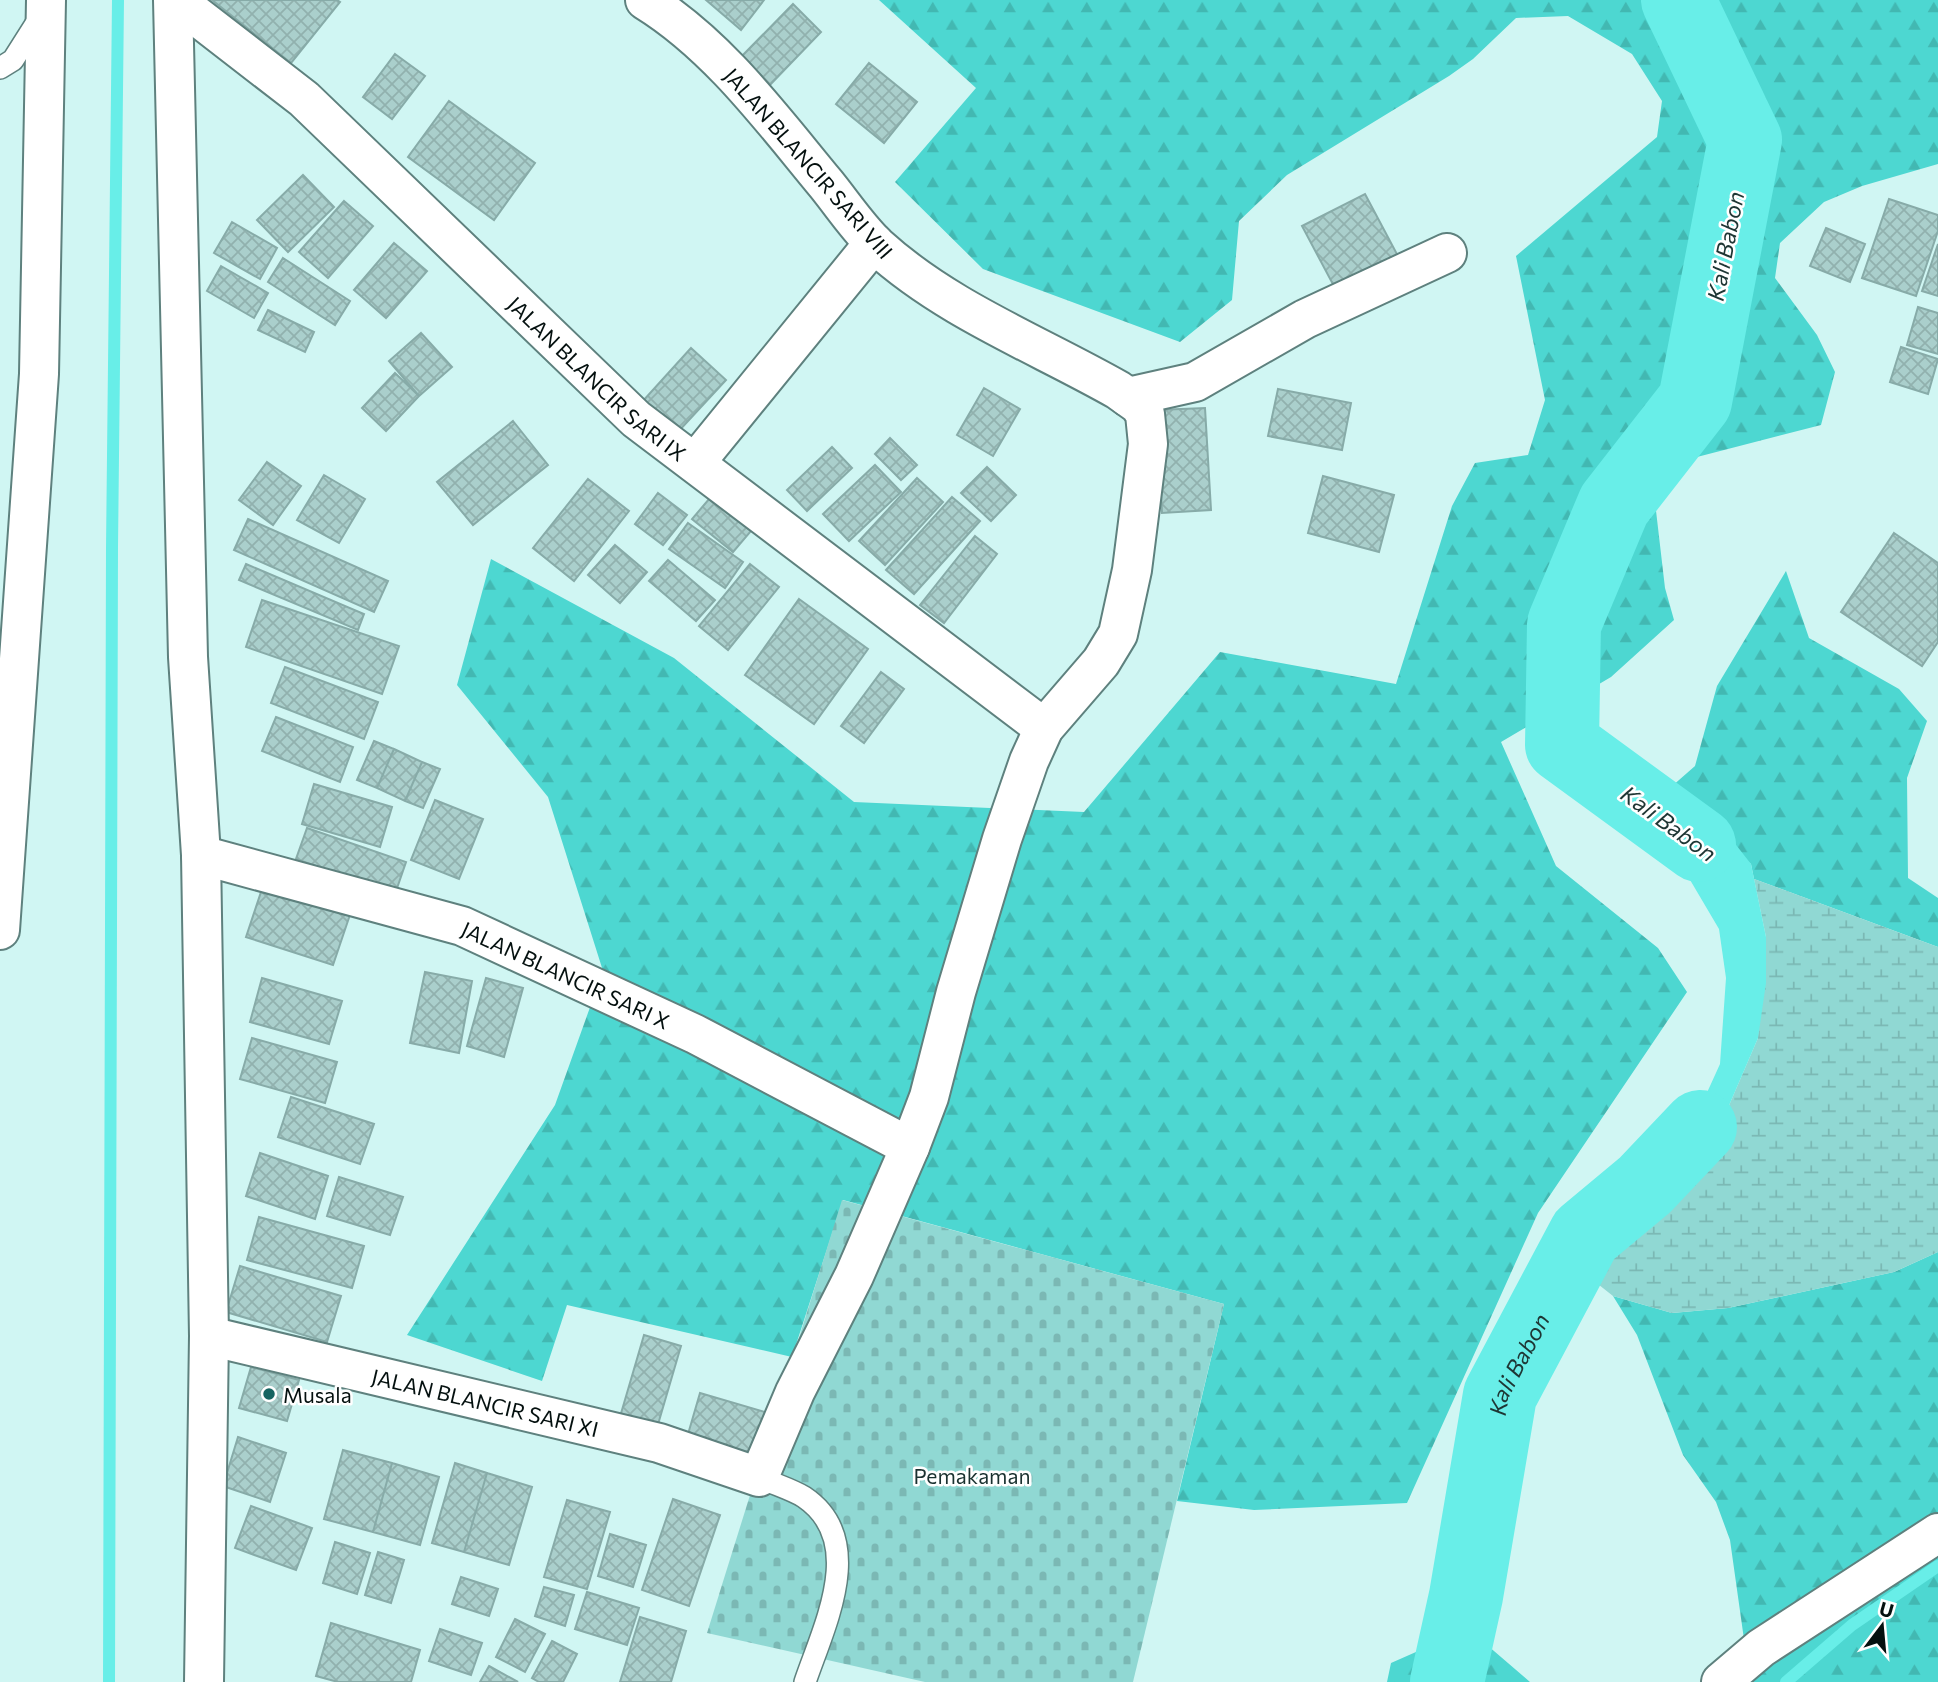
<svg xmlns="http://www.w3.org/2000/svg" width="1938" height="1682" font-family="Commissioner,sans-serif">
  <defs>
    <pattern id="forest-firs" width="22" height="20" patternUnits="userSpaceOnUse" patternTransform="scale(1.75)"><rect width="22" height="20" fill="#4dd7d1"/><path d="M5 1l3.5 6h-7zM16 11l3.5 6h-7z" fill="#42b8b2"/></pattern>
    <pattern id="wetland-marsh" width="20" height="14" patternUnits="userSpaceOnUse" patternTransform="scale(1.75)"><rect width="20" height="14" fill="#90d8d3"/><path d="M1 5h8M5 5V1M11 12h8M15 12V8" fill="none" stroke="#7bb8b4"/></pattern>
    <pattern id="cemetery-stones" width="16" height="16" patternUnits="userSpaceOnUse" patternTransform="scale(1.75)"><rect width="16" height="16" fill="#90d8d3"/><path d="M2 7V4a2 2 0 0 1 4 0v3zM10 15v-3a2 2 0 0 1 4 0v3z" fill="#7bb8b4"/></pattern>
    <pattern id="building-cross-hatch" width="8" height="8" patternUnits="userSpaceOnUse" patternTransform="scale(1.75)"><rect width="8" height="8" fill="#aacfcc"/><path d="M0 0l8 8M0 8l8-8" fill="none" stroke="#91b1ae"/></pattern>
  </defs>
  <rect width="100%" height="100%" fill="#d0f6f3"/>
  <!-- forest -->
  <path fill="url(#forest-firs)" d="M879,0h1059v164l-76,22 -38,16 -44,41 -5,35 42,57 18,37 -14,53 -124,32 -42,45 10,86 9,32 -63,57 -110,65 55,124 102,82 29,44 -149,221 -131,290 -153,7 -77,-9 47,-197 -381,-104 -51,157 -225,-52 -25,76 -135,-46 148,-230 48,-134 -55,-174 -91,-112 34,-126 183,99 180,144 230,10 136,-160 176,32 56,-178 23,-43 53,-8 17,-55 -29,-144 141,-119 5,-36 -30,-47 -64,-38 -52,2 -43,41 -24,17 -162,99 -48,46 -7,79 -52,42 -197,-73 -88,-87 81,-94z
    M1786,571l23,67 90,51 28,32 -20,57 1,100 30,20v49l-184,-68 -3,-15 -88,-70 32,-28 22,-80z
    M1938,1252v430h-188l-20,-142 -14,-38 -33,-47 -46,-120 -24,-39 59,17 56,-5 166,-36z
    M1487,1645l43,37h-143l4,-19 34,-15z"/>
  <!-- wetland -->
  <path fill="url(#wetland-marsh)" d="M1754,879l184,68v305l-44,20 -166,36 -56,5 -59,-17 -24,-19 -14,-3 15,-32 51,-37 77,-74 40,-93 8,-101z"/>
  <!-- cemetery -->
  <path fill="url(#cemetery-stones)" d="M842,1200l382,104 -91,378h-208l-218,-49z"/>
  <!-- water -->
  <path fill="#68eee8" d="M1624,780h16l82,47 29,37 15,73v46l-8,55 -40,93 -77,74 -20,-11 56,-51 23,-35 20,-44 6,-86 -7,-49 -46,-78 -64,-60z"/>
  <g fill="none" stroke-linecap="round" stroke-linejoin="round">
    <!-- stream -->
    <path stroke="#68eee8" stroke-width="12" d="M109,1682l3,-1134 6,-548
      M1786,1682l66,-57 86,-59"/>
    <!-- river -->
    <g stroke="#68eee8" stroke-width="74">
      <path d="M1678,0l67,140 -50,261 -81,104 -50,119 -2,121 137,100"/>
      <path id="s1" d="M1447,1682l19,-86 34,-201 85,-160 60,-50 55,-58"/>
    </g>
  </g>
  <!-- building -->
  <path fill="url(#building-cross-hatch)" stroke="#87aba8" stroke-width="2" d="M212,0h125l3,2 -49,61z
    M706,0h58l-23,30z
    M793,4l28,28 -55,57 -29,-28z
    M395,54l30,22 -33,43 -29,-22z
    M869,63l48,39 -33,41 -48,-39z
    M449,101l86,62 -41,57 -86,-63z
    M303,175l31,32 -46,45 -31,-32z
    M1365,194l34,64 -63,32 -34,-64z
    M1889,199l49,16v16l-22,65 -54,-18z
    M344,201l29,25 -45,52 -29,-26z
    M232,222l45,26 -17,31 -46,-26z
    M1826,228l39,16 -15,38 -40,-16z
    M394,243l33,28 -41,47 -32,-28z
    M1938,244v52l-16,-5z
    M283,258l67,43 -15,24 -67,-43z
    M221,266l47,27 -14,25 -47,-27z
    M1918,307l20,6v41l-31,-9z
    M268,310l46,22 -9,20 -47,-22z
    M421,333l31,34 -33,29 -30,-35z
    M1901,347l37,12 -10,35 -38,-12z
    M691,348l35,32 -50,54 -34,-32z
    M395,373l24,23 -33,35 -24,-23z
    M984,388l36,21 -27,47 -36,-21z
    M1278,389l73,14 -9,47 -74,-14z
    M1205,408l6,102 -49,3 -5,-103z
    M513,421l35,44 -75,60 -36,-43z
    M890,438l27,27 -16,15 -26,-26z
    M832,447l20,21 -45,43 -20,-21z
    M267,462l34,24 -28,39 -34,-25z
    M875,465l26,27 -52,49 -26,-27z
    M987,467l29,28 -25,26 -30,-28z
    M324,475l41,24 -26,44 -42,-23z
    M1323,476l71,19 -15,57 -71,-19z
    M917,478l26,24 -58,63 -26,-24z
    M588,479l41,32 -55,70 -41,-33z
    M658,493l29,22 -24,30 -28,-21z
    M952,497l28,24 -66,73 -28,-24z
    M710,498l41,33 -18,21 -41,-33z
    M248,519l140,62 -14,31 -140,-62z
    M688,523l55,39 -18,26 -56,-39z
    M1894,533l44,30v79l-16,24 -81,-54z
    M975,536l22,18 -53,69 -24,-18z
    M615,545l32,27 -27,31 -32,-28z
    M668,560l47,40 -19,21 -47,-40z
    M246,564l118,50 -6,16 -119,-50z
    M750,564l29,23 -51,63 -29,-24z
    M799,599l69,50 -54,75 -69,-49z
    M262,600l137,46 -17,48 -136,-47z
    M285,667l93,35 -14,37 -93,-36z
    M881,672l23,17 -40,54 -23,-17z
    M276,717l77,30 -13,35 -78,-31z
    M374,741l20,8 -17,39 -20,-8z
    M394,749l28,13 -17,39 -28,-13z
    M422,762l18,7 -17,39 -18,-7z
    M314,784l78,23 -12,40 -78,-23z
    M435,800l48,19 -24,60 -48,-19z
    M307,828l99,34 -11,32 -99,-35z
    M267,874l87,29 -21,62 -87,-28z
    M425,972l47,9 -13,72 -49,-10z
    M262,978l80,23 -13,43 -79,-22z
    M486,978l37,10 -19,69 -37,-11z
    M252,1038l85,24 -12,41 -85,-24z
    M291,1097l83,27 -14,40 -82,-27z
    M260,1153l68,23 -13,43 -69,-23z
    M339,1177l64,20 -13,38 -63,-19z
    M259,1217l105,29 -12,42 -105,-28z
    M240,1266l101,30 -14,46 -101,-30z
    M644,1335l37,11 -27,92 -37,-11z
    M251,1367l48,13 -12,41 -48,-13z
    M700,1393l68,20 -14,48 -68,-20z
    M238,1437l48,16 -16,49 -47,-16z
    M343,1450l49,13 -19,69 -49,-13z
    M392,1463l47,14 -19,68 -47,-13z
    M455,1463l32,10 -23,79 -32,-9z
    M487,1473l45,14 -23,78 -45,-13z
    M673,1499l47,16 -31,91 -47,-16z
    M567,1500l43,12 -23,77 -43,-12z
    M251,1506l61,22 -16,42 -61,-22z
    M610,1534l36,11 -13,42 -35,-11z
    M335,1542l35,11 -13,41 -34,-11z
    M378,1552l26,8 -13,43 -26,-8z
    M461,1577l37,12 -9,27 -37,-12z
    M544,1587l30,8 -9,31 -30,-10z
    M587,1592l52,16 -12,37 -52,-16z
    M640,1617l46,14 -15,51h-51z
    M515,1619l30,15 -20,38 -29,-15z
    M331,1623l89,27 -9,32h-73l-22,-6z
    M440,1629l42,14 -11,32 -42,-14z
    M552,1641l25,13 -14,28h-24l-7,-4z
    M489,1666l29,16h-38z"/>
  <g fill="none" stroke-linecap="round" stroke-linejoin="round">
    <!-- lane casing -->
    <g stroke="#5e817e" stroke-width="24">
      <path id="lane" d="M0,68l13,-8 26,-41
        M759,1477c14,7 32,12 45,20 64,43 20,129 1,185"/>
    </g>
    <!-- street casing -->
    <g stroke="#5e817e" stroke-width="42">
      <g id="street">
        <path d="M173,0l15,657 13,198 8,481 -5,346"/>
        <path id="s2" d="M176,0l128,99 332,320 408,309"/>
        <path d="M1128,397l67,-15 110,-63 142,-66"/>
        <path d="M695,463l179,-220"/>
        <path id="s3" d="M201,855l261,71 233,108 215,113"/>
        <path id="s4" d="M209,1336l450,107 100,34 36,-85 59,-116 56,-129 19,-50 27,-105 46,-153 27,-78 15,-33 57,-66 17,-28 14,-64 16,-126 -3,-30 -6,-9 -21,-15c-81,-46 -172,-81 -241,-144 -19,-18 -34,-41 -51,-62 -54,-65 -108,-139 -181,-184"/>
        <path d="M1721,1682l40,-34 177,-115"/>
      </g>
    </g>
    <!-- secondary casing -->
    <g stroke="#5e817e" stroke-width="42">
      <path id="secondary" d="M0,930l39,-556 7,-374"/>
    </g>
    <!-- lane -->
    <use href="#lane" stroke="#fff" stroke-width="21"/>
    <!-- street -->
    <use href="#street" stroke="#fff" stroke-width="38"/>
    <!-- secondary -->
    <use href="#secondary" stroke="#fff" stroke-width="38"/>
  </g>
  <!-- markers -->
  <circle fill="#166461" stroke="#fff" stroke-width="2.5" cx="269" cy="1394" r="7"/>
  <g text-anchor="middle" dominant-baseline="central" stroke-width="5" stroke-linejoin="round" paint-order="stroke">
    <!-- street labels -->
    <g font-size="21" fill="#04100f" stroke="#fff">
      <text transform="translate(809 163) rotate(49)">JALAN BLANCIR SARI VIII</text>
      <text stroke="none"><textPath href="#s2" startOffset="567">JALAN BLANCIR SARI IX</textPath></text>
      <text stroke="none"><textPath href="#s3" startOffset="385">JALAN BLANCIR SARI X</textPath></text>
      <text stroke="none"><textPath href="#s4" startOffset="284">JALAN BLANCIR SARI XI</textPath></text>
    </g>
    <!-- poi labels -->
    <g font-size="21" fill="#04100f" stroke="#fff" text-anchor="start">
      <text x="283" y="1394">Musala</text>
    </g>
    <!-- park labels -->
    <g font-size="21" fill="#1a3130" stroke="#fff">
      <text x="972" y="1475">Pemakaman</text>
    </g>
    <!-- water labels -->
    <g font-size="23" font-style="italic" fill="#1e3634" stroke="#fff">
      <text transform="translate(1725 246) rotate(-79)">Kali Babon</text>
      <text transform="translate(1669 823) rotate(36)">Kali Babon</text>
      <text stroke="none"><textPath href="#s1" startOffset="327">Kali Babon</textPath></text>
    </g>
  </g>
  <!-- north arrow -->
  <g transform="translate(1882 1626) rotate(16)" stroke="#ffffff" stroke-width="5" paint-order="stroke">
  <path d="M0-5L12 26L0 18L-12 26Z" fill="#04100f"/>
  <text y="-10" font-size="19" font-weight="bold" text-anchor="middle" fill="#04100f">U</text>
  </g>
</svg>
